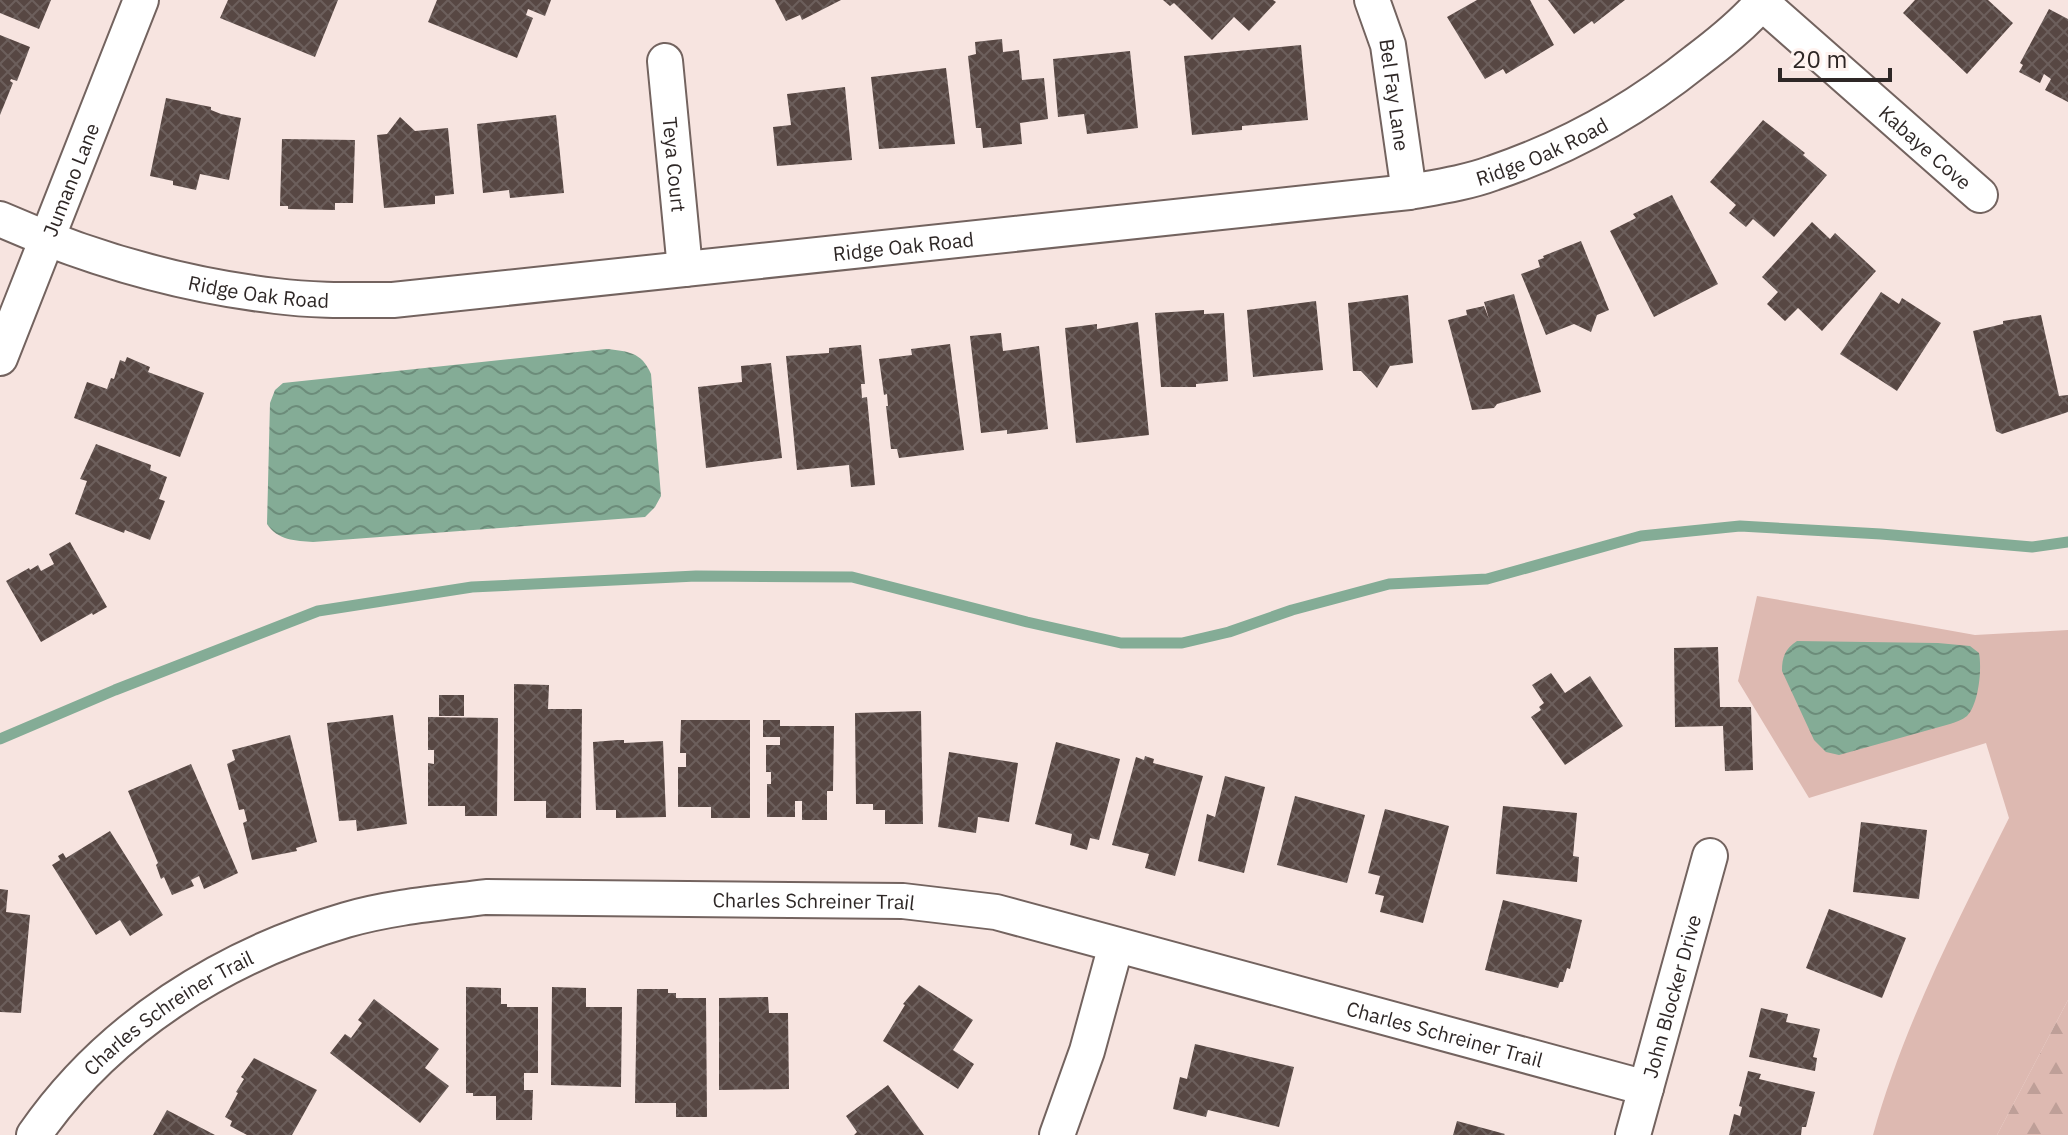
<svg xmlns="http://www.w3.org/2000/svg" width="2068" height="1135" font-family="'IBM Plex Sans',sans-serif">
  <defs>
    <pattern id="forest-firs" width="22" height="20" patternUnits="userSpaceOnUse" patternTransform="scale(2)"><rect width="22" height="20" fill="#ddb9b1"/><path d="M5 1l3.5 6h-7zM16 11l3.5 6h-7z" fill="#be9f98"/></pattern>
    <pattern id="water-waves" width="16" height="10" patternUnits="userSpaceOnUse" patternTransform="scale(2)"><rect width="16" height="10" fill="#84ac96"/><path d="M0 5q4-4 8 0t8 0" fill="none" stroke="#6c8c7a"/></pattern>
    <pattern id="building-cross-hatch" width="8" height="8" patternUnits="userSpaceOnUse" patternTransform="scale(2)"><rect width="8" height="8" fill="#574743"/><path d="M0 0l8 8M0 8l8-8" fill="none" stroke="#6c5f5c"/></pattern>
  </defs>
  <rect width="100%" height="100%" fill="#f7e4e0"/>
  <!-- green -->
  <path fill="#ddb9b1" d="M1757,596l218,39 93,-5v370l-71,135h-124c31,-111 85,-215 136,-317l-23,-75 -177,55 -71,-117z"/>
  <!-- forest -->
  <path fill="url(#forest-firs)" d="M2068,1000v135h-71z"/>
  <!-- water -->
  <path fill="url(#water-waves)" d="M606,349c21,2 36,3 45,25l10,122 -6,11 -10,10 -332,25c-17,-1 -36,-2 -46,-18l3,-121 5,-13 8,-7z
    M1797,641l141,2 32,3 9,7c3,15 0,51 -12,63 -5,4 -11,6 -17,8l-111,31 -13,-3 -12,-12 -32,-69c0,-14 3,-22 15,-30z"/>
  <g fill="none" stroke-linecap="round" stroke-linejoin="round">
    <!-- stream -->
    <path stroke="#84ac96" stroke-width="11" d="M0,739l115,-49 203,-79 154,-24 224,-11 156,1 175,45 94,21h61l47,-11 63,-22 97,-26 98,-5 154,-43 99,-10 141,8 151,13 36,-5"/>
  </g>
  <!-- building -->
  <path fill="url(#building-cross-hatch)" d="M0,0h51l-12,29 -39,-16z
    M228,0h110l-23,57 -95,-39z
    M437,0h114l-6,16 -17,-7 -2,6 7,3 -16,40 -89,-36z
    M775,0h66l-39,20 -2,-5 -14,6z
    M1163,0h110l3,2 -27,29 -15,-14 -22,23 -38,-37 -4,3z
    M1477,0h53l24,45 -48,29 -3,-5 -18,10 -38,-62z
    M1548,0h77l-31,24 -2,-3 -18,13z
    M1915,0h73l25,23 -46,51 -64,-61z
    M2049,9l19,10v83l-23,-12 6,-11 -7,-5 -4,9 -21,-11 4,-7 -3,-2z
    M0,35l30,12 -13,34 -6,-2 -1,2 3,2 -13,32z
    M1002,39l1,13 16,-2 3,30 22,-2 4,41 -28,4 2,21 -39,4 -2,-20h-5l-8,-72 8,-2 -1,-12z
    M1301,45l7,75 -66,6v4l-50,5 -8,-79z
    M1130,51l8,77 -51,6 -3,-20 -26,3 -5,-58z
    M946,68l9,76 -76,5 -8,-72z
    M845,87l7,73 -75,6 -4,-39 18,-2 -4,-31z
    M166,98l45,9v3l10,4 20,4 -12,62 -29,-6 -4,16 -23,-5v-4l-23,-5z
    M556,115l8,78 -54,5 -1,-8 -26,3 -6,-69z
    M400,117l15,14 33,-3 6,66 -19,2v8l-51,4 -7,-73 10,-1z
    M1763,120l42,33 -2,2 24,20 -53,62 -21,-18 -7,8 -17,-14 7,-8 -26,-23z
    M282,139l73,1 -2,63h-18v7l-47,-1v-3h-8z
    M1672,195l46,89 -64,33 -44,-86 26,-13 -3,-4z
    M1812,222l18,17 5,-6 41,38 -54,60 -24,-23 -13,13 -18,-17 11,-12 -16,-15z
    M1581,241l28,69 -12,5 -6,17 -17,-8 -28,11 -25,-61 19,-7 -2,-7 6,-2 -1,-2z
    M1881,292l18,12 3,-6 39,25 -44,68 -57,-37z
    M1514,294l27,98 -44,12 -3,4 -22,2 -24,-90 19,-5 -1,-5 18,-4 5,13 -5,-17z
    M1408,295l5,68 -23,3 -13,22 -16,-17h-8l-5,-68z
    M1316,301l7,69 -70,7 -6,-67z
    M1204,310v4l20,-1 4,68 -32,3v3h-35l-6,-74z
    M2041,315l18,81 9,-1v17l-66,22 -6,-3 -23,-100 30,-7v-3z
    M1138,322l11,113 -73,8 -11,-115 32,-4v5z
    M1001,333l2,18 36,-5 9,83 -41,5v-4l-26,3 -11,-97z
    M950,344l14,106 -65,8 -2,-9h-6l-5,-43h2l-1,-12 -3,1 -5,-36 33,-4 -1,-6z
    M861,345l4,39h-4l1,14 5,-1 8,88 -24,2 -2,-22 -52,5 -11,-114 43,-3v-5z
    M127,357l23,10 -2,5 56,21 -24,64 -106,-39 13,-36 20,7 4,-11 3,1 6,-19 5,2z
    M771,363l11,95 -76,10 -8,-81 44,-5 -1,-16z
    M96,444l55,21 -1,5 17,7 -8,22 6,2 -15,39 -25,-10 -1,3 -49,-19 12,-33 -7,-2z
    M70,542l37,65 -14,8 -1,-2 -51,29 -35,-61 23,-13 1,2 8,-5 3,6 13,-7 -5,-10z
    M1718,647l2,60h31l2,63 -28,1 -2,-45 -48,1 -1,-79z
    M1551,673l14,20 25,-17 33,50 -58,39 -34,-48 10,-7 -2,-3 5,-4 -12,-18z
    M514,684l35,1 -1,24h34l-1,109h-35v-17h-32z
    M439,695h25v21h-25z
    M921,711l2,113h-38v-14h-12v-6h-17l-1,-91z
    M393,715l14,109 -50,7 -1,-11 -17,1 -12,-98z
    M428,717l70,1 -1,98h-32v-10h-37v-43l6,1v-14h-6z
    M681,720h69v98h-39v-11h-33v-40h8v-14h-6z
    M763,720h17v6h54l-1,65h-6v29h-25v-19h-7v16h-28v-33h4v-12h-5v-27h14v-8h-17z
    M290,735l27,107 -21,6 1,3 -45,9 -9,-37 4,-2 -3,-12 -5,1 -12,-46 8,-4 -3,-10z
    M618,740h6v3l39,-2 3,76 -50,1v-8h-20l-3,-68z
    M1056,742l64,17 -21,81 -9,-2 -3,12 -17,-5 2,-11 -37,-10z
    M949,752l69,11 -9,59 -31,-5 -2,16 -38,-6z
    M1145,756l9,3 -1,4 50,13 -28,100 -30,-8 4,-14 -37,-9 24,-88 8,3z
    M191,764l47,109 -34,16 -5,-13 -8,4 3,6 -22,9 -8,-18 -3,2 -5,-14 2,-2 -30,-72z
    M1225,776l40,11 -21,86 -46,-12 9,-47 8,3z
    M1295,796l70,19 -18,68 -70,-18z
    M1503,806l74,7 -4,43 6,1 -2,25 -81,-8z
    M1385,809l64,17 -26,97 -43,-11 4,-16 -9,-2 5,-18 -12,-3z
    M1861,822l66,8 -8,69 -66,-7z
    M110,831l53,84 -33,21 -10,-16 -24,15 -44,-70 8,-5 -2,-4 5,-3 3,5z
    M0,889l8,1 -2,22 24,3 -9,98 -21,-1z
    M1503,900l79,20 -12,49 -3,-1 -4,14h-3l-2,6 -73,-18z
    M1829,909l77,29 -24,60 -76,-30z
    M919,985l54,35 -20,30 21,14 -16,25 -75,-48 22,-36 -2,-1z
    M466,987l35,1v16h6v3h31v66h-14v17h9l-1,30h-36v-24h-23v-3h-7z
    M552,987l34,1v19h36l-1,80 -70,-2z
    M637,989h31v4h8v5h30l1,119h-31v-14h-41z
    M768,997l1,16h19l1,76 -70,1v-92z
    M374,999l65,50 -14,19 24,18 -29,37 -90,-70 15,-19 6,4 11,-15 -4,-3z
    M1761,1008l27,6 -2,8 34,7 -7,28 4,1 -2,13 -66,-14z
    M1195,1044l99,23 -15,60 -71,-17 -2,7 -33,-8 7,-32 7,2z
    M254,1058l63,32 -25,45h-45l-17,-9 2,-5 -7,-4 13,-24 -2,-1 8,-13 -3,-2z
    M1748,1071l13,3 -2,5 56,13 -9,35h-4l-1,8h-72l5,-21 6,2 2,-9 -3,-1z
    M888,1085l36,50h-70l3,-3 -11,-16z
    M167,1110l48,25h-62z
    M1457,1121l48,13 -1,1h-51z"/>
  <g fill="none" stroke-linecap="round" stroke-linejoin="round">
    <!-- street casing -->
    <g stroke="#73635f" stroke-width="38">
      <g id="street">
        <path id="s1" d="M1372,0l16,45 21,147"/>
        <path id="s2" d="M1762,3l218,192"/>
        <path id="s3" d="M665,61l20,208"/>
        <path id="s4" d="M0,219c88,39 181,66 276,77 39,5 78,4 117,4l1016,-108c28,-5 57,-9 84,-19 74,-25 142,-63 203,-112 24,-18 48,-37 68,-61"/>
        <path id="s5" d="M0,358l141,-358"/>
        <path id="s6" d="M34,1135c74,-107 189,-179 312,-215 45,-13 93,-17 140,-23l417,4 93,11 650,176"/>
        <path d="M1057,1135l30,-84 29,-106"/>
        <path id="s7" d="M1633,1135l77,-279"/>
      </g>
    </g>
    <!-- street -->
    <use href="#street" stroke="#fff" stroke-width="34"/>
  </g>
  <g text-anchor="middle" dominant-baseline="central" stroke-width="8" stroke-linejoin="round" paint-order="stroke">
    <!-- street labels -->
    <g font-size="20" fill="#2e2726" stroke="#fff3f0">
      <text stroke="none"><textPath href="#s1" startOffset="98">Bel Fay Lane</textPath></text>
      <text stroke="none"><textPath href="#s2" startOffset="218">Kabaye Cove</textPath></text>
      <text stroke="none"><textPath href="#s4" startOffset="1566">Ridge Oak Road</textPath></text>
      <text stroke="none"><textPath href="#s3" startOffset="104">Teya Court</textPath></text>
      <text stroke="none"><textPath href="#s5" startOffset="192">Jumano Lane</textPath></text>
      <text stroke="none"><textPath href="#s4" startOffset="918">Ridge Oak Road</textPath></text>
      <text stroke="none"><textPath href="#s4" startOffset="270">Ridge Oak Road</textPath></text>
      <text stroke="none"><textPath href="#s6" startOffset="856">Charles Schreiner Trail</textPath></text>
      <text stroke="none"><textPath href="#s7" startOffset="144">John Blocker Drive</textPath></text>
      <text stroke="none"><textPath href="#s6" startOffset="184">Charles Schreiner Trail</textPath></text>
      <text stroke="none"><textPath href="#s6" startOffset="1504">Charles Schreiner Trail</textPath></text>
    </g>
  </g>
  <!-- scale -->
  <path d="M1780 68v12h110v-12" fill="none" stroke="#2e2726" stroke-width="4"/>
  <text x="1792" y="68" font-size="24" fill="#2e2726" stroke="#fff3f0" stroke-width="6" paint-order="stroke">20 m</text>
</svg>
